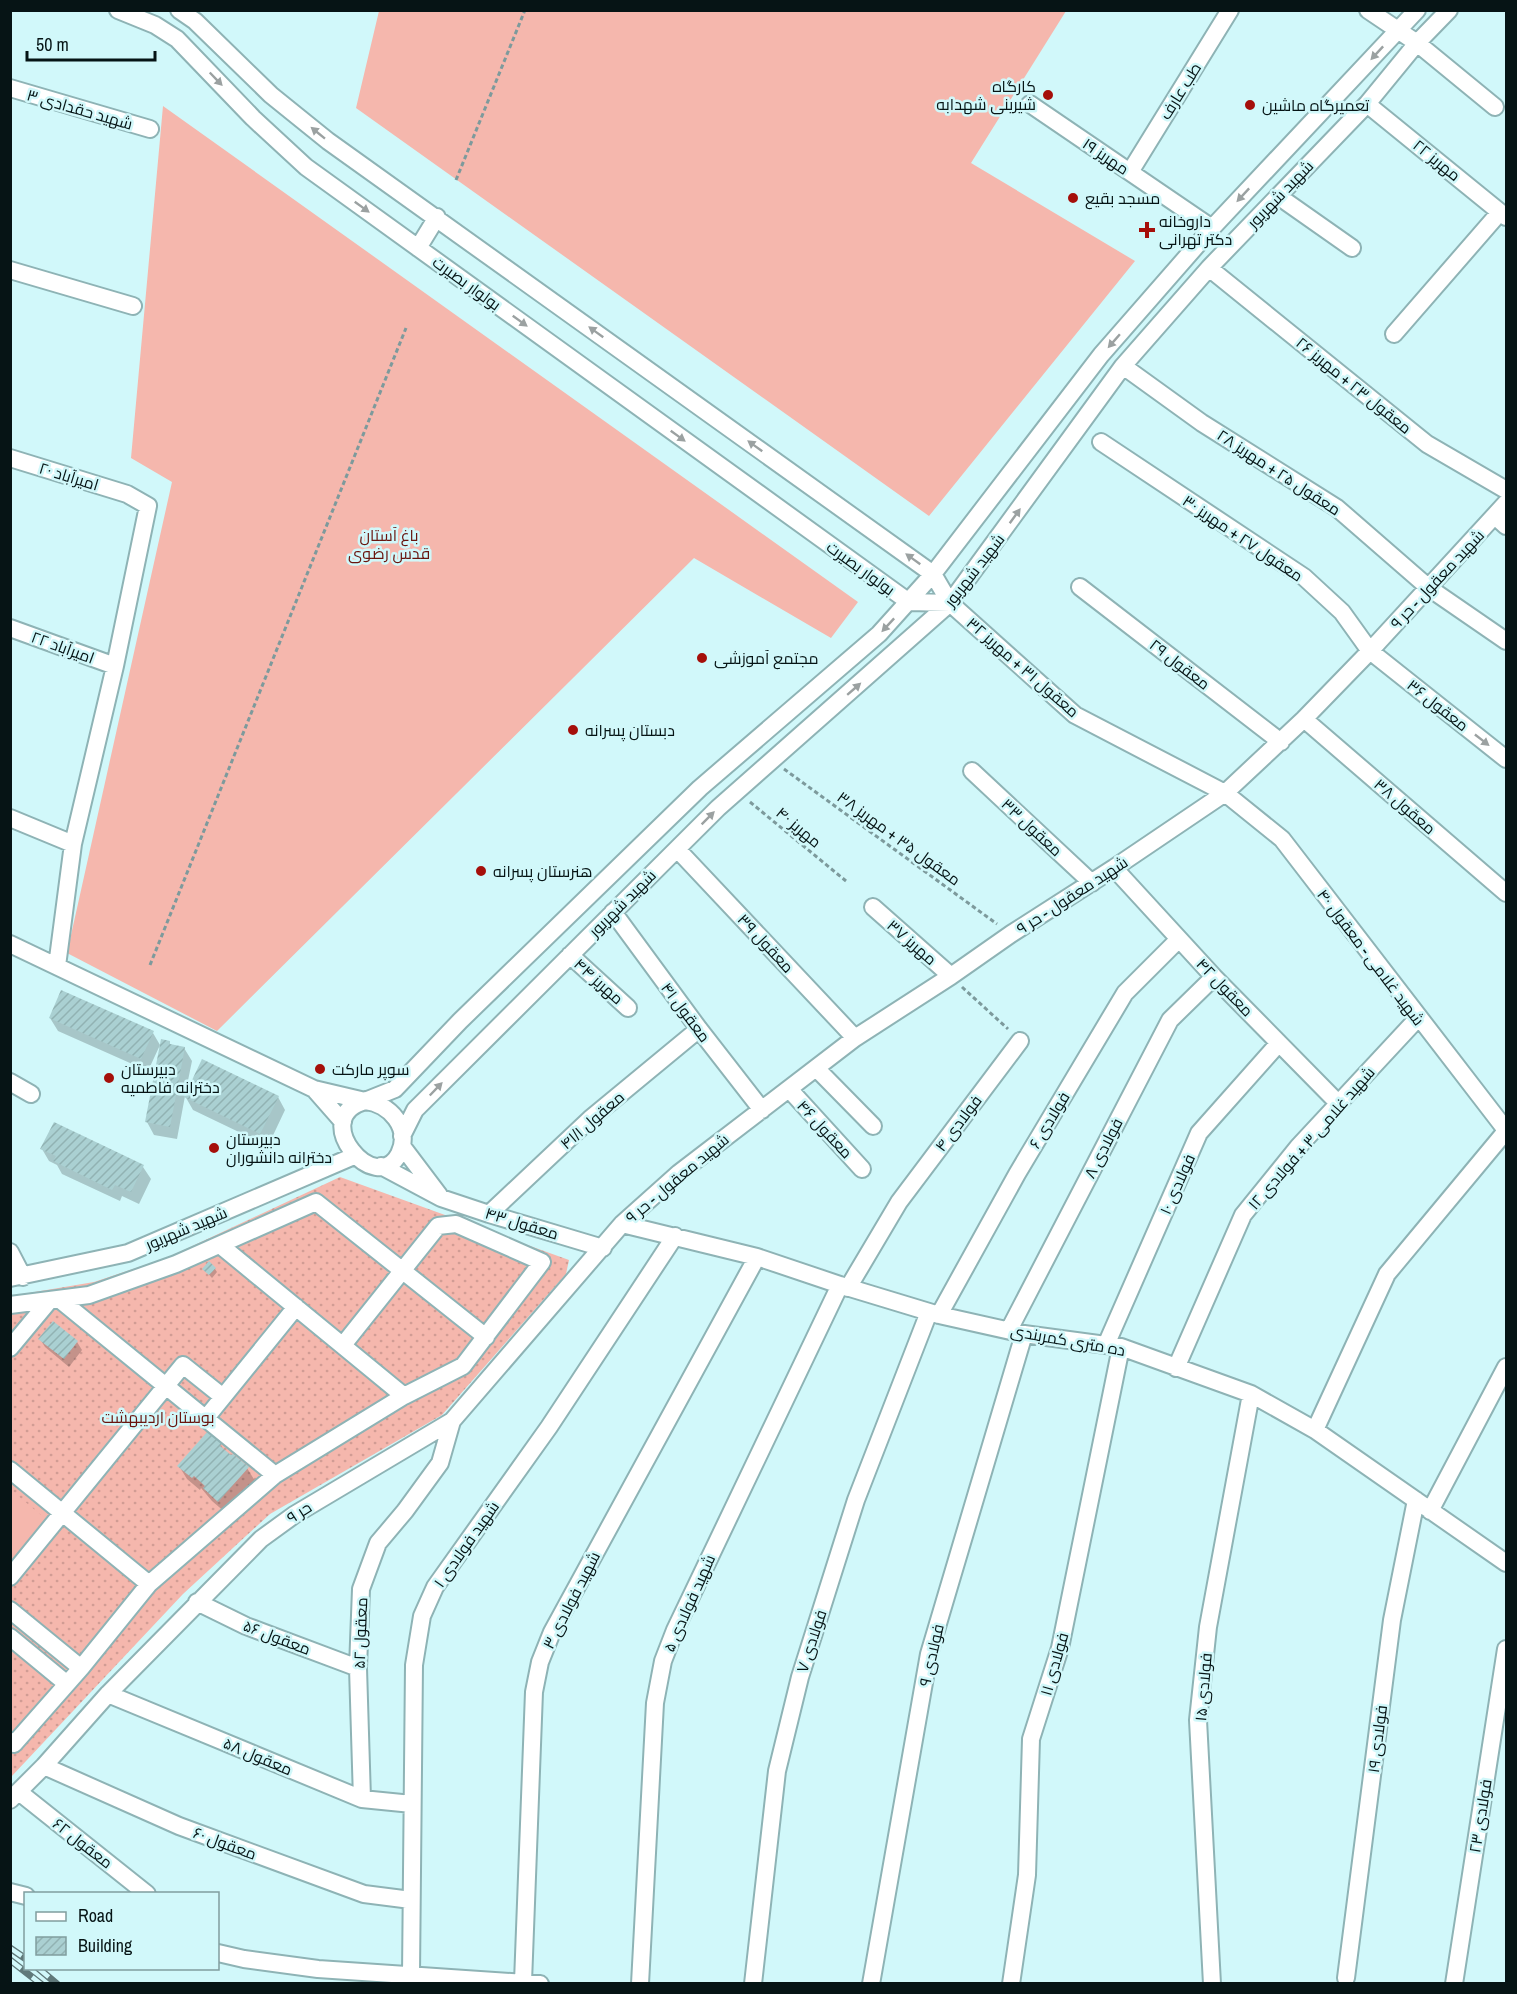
<svg xmlns="http://www.w3.org/2000/svg" width="1517" height="1994" font-family="'Archivo Narrow',Cairo,sans-serif">
  <defs>
    <pattern id="grass-dots" width="8" height="8" patternUnits="userSpaceOnUse" patternTransform="scale(1.5)"><rect width="8" height="8" fill="#f5b7ad"/><path d="M2 2h.1M6 6h.1" fill="none" stroke="#d19c94" stroke-width="1.8" stroke-linecap="round"/></pattern>
    <pattern id="building-hatch" width="6" height="6" patternUnits="userSpaceOnUse" patternTransform="scale(1.5)"><rect width="6" height="6" fill="#aad0d2"/><path d="M-1 1l2-2M0 6l6-6M5 7l2-2" fill="none" stroke="#91b2b3"/></pattern>
  </defs>
  <rect width="100%" height="100%" fill="#d1f8fa"/>
  <!-- grass -->
  <path fill="url(#grass-dots)" d="M340,1177l229,83 -3,14 -124,141 -172,99 -87,80 -172,183v-481l83,-14 75,-25z"/>
  <!-- garden -->
  <path fill="#f5b7ad" d="M379,11h687l-95,152 164,98 -206,255 -573,-408z
    M163,106l695,496 -27,36 -137,-80 -477,473 -150,-78 105,-471 -41,-24z
    M11,1490l36,30 -36,44z"/>
  <!-- shadow -->
  <path fill="#0003" d="M50,1018l103,15 7,12 -12,26 -90,-40z
    M169,1042l2,4 13,2 8,13 -7,34 93,2 7,13 -17,36 -75,-36 -8,-14 -8,43 -23,-4 -7,-13z
    M54,1124l89,43 8,12 -12,25 -17,-8 -2,5 -58,-27 -5,-9 -8,-4 -7,-12z
    M204,1269h11l2,3 -5,6z
    M53,1323l24,19 5,8 -13,17 -24,-20 -5,-8z
    M221,1445l4,8 22,15 8,13 -29,32 -14,-12 -11,-13 -1,2 -13,-11 -8,-13z"/>
  <!-- building -->
  <path fill="url(#building-hatch)" d="M61,990l93,41 -13,28 -92,-41z
    M161,1039l9,2v3l15,3 -15,80 -25,-5z
    M202,1059l77,37 -19,38 -76,-37z
    M54,1122l90,43 -13,27 -16,-7 -3,5 -59,-29 3,-5 -16,-7z
    M209,1261l7,7 -7,7 -7,-6z
    M53,1321l25,20 -14,18 -26,-20z
    M208,1431l14,13 -2,2 11,9 2,-1 16,13 -31,35 -15,-14 2,-2 -11,-10 -2,2 -15,-12z"/>
  <g fill="none" stroke-linecap="round" stroke-linejoin="round">
    <!-- minor casing -->
    <g stroke="#8eb3b5" stroke-width="20">
      <path id="minor" d="M118,10l37,15 22,14 76,79 53,49 603,435 41,1
        M179,10l16,11 76,74 57,46 605,433 17,29 125,112 150,78 57,46 224,291
        M1368,10l49,33 78,64
        M10,88l140,41
        M1030,104l182,124
        M1367,104l139,113
        M1130,172l100,-162
        M1278,196l74,52
        M418,248l19,-31
        M1209,268l218,176 79,46
        M10,270l123,36
        M1394,334l106,-122
        M1123,366l79,57 135,85 92,80 77,53
        M1101,442l203,135 38,35 28,39 136,108
        M10,458l117,36 21,12 -33,160 -42,178 -16,122
        M1495,516l11,10
        M1080,587l201,155
        M10,628l105,38
        M1304,719l202,174
        M972,771l120,112
        M10,818l63,26
        M677,849l178,189
        M1114,868l100,109 124,126
        M873,907l78,69
        M613,912l86,117 63,81
        M10,944l304,145 51,12 30,-12 65,-68 240,-233 179,-154 54,-60 168,-219 111,-127 205,-218
        M570,955l58,53
        M816,1068l57,58
        M10,1082l21,12
        M314,1089l29,33
        M789,1089l73,80
        M365,1101c24,2 47,27 34,53 -23,45 -92,-37 -34,-53z
        M402,1136l13,-26 303,-302 232,-205 173,-237 86,-98 158,-164 50,-61 32,-33
        M402,1146l37,49
        M381,1166l60,32 48,16 114,34
        M489,1214l101,-95 109,-90
        M622,1224l135,33 83,28 99,30 85,19 97,13 130,47 64,36 191,133
        M220,1245l184,151
        M10,1252l13,25
        M10,1278l118,-25 226,-97
        M848,1288l51,-86 121,-161
        M59,1299l216,176
        M10,1305l79,-10 87,-31 140,-62 170,135
        M939,1315l78,-141 108,-181 54,-54
        M1009,1330l161,-310 44,-43
        M1106,1345l93,-212 80,-90
        M10,1348l40,-48
        M1176,1368l67,-153 55,-68 120,-129
        M206,1418l90,-111
        M1315,1430l72,-156 119,-143
        M10,1470l139,114
        M1430,1511l76,-144
        M10,1577l173,-212 40,32
        M197,1602l49,24 112,42
        M10,1610l71,58
        M10,1637l57,47
        M108,1694l254,105 50,5
        M10,1741l4,3 67,-76 68,-84 126,-109 129,-79 59,-30 79,-104 -86,-38 -18,2 -95,119
        M44,1766l135,60 185,68 47,6
        M19,1792l128,102
        M362,1799l-4,-131 3,-79 17,-46 27,-32 35,-48 12,-42
        M10,1800l34,-34 64,-72 153,-155 33,-24 158,-94 170,-197 57,-51 176,-135 96,-62 60,-42 103,-66 111,-75 79,-74 66,-68 136,-148
        M10,1892l16,4
        M218,1953l26,6 74,10 222,15
        M411,1975l3,-310 8,-49 13,-29 114,-160 126,-191
        M1346,1978l46,-358 24,-120
        M523,1982l11,-290 6,-30 12,-30 205,-375
        M640,1984l15,-281 8,-42 12,-31 165,-345
        M753,1984l24,-213 23,-94 56,-177 73,-188
        M871,1984l58,-330 95,-320
        M1011,1984l16,-109 4,-136 29,-91 61,-301
        M1212,1984l-14,-264 10,-93 43,-233
        M1454,1984l52,-335"/>
    </g>
    <!-- path -->
    <path stroke="#7d9a9c" stroke-width="3" stroke-dasharray="4.5 3" stroke-linecap="butt" d="M456,180l69,-170
      M784,769l213,155
      M750,802l96,79
      M150,965l256,-637
      M962,987l46,42"/>
    <!-- minor -->
    <use href="#minor" stroke="#fff" stroke-width="16"/>
    <!-- rail casing -->
    <g stroke="#60797a" stroke-width="7">
      <path id="rail" d="M10,1948l16,11
        M10,1960l31,24
        M38,1968l19,16"/>
    </g>
    <!-- rail -->
    <use href="#rail" stroke="#d1f8fa" stroke-width="4.5" stroke-dasharray="14" stroke-linecap="butt"/>
  </g>
  <!-- one-way arrows -->
  <defs><path id="oneway-solid" d="M-6-.8H1V-3.2L6.5 0L1 3.2V.8H-6Z" transform="scale(1.5)"/></defs>
  <g fill="#9ba1a1">
    <use href="#oneway-solid" transform="translate(1377 53) rotate(133)"/>
    <use href="#oneway-solid" transform="translate(216 79) rotate(46)"/>
    <use href="#oneway-solid" transform="translate(318 133) rotate(-141)"/>
    <use href="#oneway-solid" transform="translate(1243 195) rotate(133)"/>
    <use href="#oneway-solid" transform="translate(362 207) rotate(36)"/>
    <use href="#oneway-solid" transform="translate(520 321) rotate(36)"/>
    <use href="#oneway-solid" transform="translate(596 332) rotate(-144)"/>
    <use href="#oneway-solid" transform="translate(1114 341) rotate(131)"/>
    <use href="#oneway-solid" transform="translate(678 436) rotate(36)"/>
    <use href="#oneway-solid" transform="translate(755 446) rotate(-144)"/>
    <use href="#oneway-solid" transform="translate(1015 516) rotate(-54)"/>
    <use href="#oneway-solid" transform="translate(913 559) rotate(-144)"/>
    <use href="#oneway-solid" transform="translate(888 625) rotate(133)"/>
    <use href="#oneway-solid" transform="translate(854 689) rotate(-41)"/>
    <use href="#oneway-solid" transform="translate(1482 740) rotate(38)"/>
    <use href="#oneway-solid" transform="translate(708 818) rotate(-45)"/>
    <use href="#oneway-solid" transform="translate(436 1089) rotate(-46)"/>
  </g>
  <!-- markers -->
  <g fill="#a50f0a" stroke="#d1f8fa" stroke-width="2">
    <circle cx="1048" cy="95" r="6"/>
    <circle cx="1250" cy="105" r="6"/>
    <circle cx="1073" cy="198" r="6"/>
    <path d="M1144 221h6v6h6v6h-6v6h-6v-6h-6v-6h6z"/>
    <circle cx="702" cy="658" r="6"/>
    <circle cx="573" cy="730" r="6"/>
    <circle cx="481" cy="871" r="6"/>
    <circle cx="320" cy="1069" r="6"/>
    <circle cx="109" cy="1078" r="6"/>
    <circle cx="214" cy="1148" r="6"/>
  </g>
  <g text-anchor="middle" dominant-baseline="central" stroke-width="5" stroke-linejoin="round" paint-order="stroke">
    <!-- poi labels -->
    <g font-size="16" fill="#061415" stroke="#d1f8fa" text-anchor="start">
      <text x="1036" y="86" text-anchor="end">کارگاه<tspan x="1036" dy="18">شیرینی شهدابه</tspan></text>
      <text x="1262" y="105">تعمیرگاه ماشین</text>
      <text x="1085" y="198">مسجد بقیع</text>
      <text x="1159" y="221">داروخانه<tspan x="1159" dy="18">دکتر تهرانی</tspan></text>
      <text x="714" y="658">مجتمع آموزشی</text>
      <text x="585" y="730">دبستان پسرانه</text>
      <text x="493" y="871">هنرستان پسرانه</text>
      <text x="121" y="1069">دبیرستان<tspan x="121" dy="18">دخترانه فاطمیه</tspan></text>
      <text x="332" y="1069">سوپر مارکت</text>
      <text x="226" y="1139">دبیرستان<tspan x="226" dy="18">دخترانه دانشوران</tspan></text>
    </g>
    <!-- street labels -->
    <g font-size="16" fill="#061415" stroke="#d1f8fa">
      <text transform="translate(1180 91) rotate(-58)">طب عارف</text>
      <text transform="translate(80 109) rotate(16)">شهید حقدادی ۳</text>
      <text transform="translate(1106 156) rotate(34)">مهریز ۱۹</text>
      <text transform="translate(1437 160) rotate(39)">مهریز ۲۲</text>
      <text transform="translate(1280 194) rotate(-46)">شهید شهریور</text>
      <text transform="translate(467 283) rotate(36)">بولوار بصیرت</text>
      <text transform="translate(1354 385) rotate(39)">معقول ۲۳ + مهریز ۲۶</text>
      <text transform="translate(1279 472) rotate(33)">معقول ۲۵ + مهریز ۲۸</text>
      <text transform="translate(69 476) rotate(17)">امیرآباد ۲۰</text>
      <text transform="translate(1243 538) rotate(34)">معقول ۲۷ + مهریز ۳۰</text>
      <text transform="translate(861 568) rotate(36)">بولوار بصیرت</text>
      <text transform="translate(974 570) rotate(-52)">شهید شهریور</text>
      <text transform="translate(1437 579) rotate(-47)">شهید معقول - حر ۹</text>
      <text transform="translate(63 647) rotate(20)">امیرآباد ۲۲</text>
      <text transform="translate(1180 664) rotate(38)">معقول ۲۹</text>
      <text transform="translate(1023 667) rotate(41)">معقول ۳۱ + مهریز ۳۲</text>
      <text transform="translate(1438 705) rotate(38)">معقول ۳۶</text>
      <text transform="translate(1405 806) rotate(41)">معقول ۳۸</text>
      <text transform="translate(799 827) rotate(40)">مهریز ۴۰</text>
      <text transform="translate(1032 827) rotate(43)">معقول ۳۳</text>
      <text transform="translate(899 838) rotate(36)">معقول ۳۵ + مهریز ۳۸</text>
      <text transform="translate(1072 895) rotate(-33)">شهید معقول - حر ۹</text>
      <text transform="translate(622 903) rotate(-45)">شهید شهریور</text>
      <text transform="translate(912 942) rotate(41)">مهریز ۳۷</text>
      <text transform="translate(766 943) rotate(47)">معقول ۳۹</text>
      <text transform="translate(1371 957) rotate(53)">شهید غلامی - معقول ۴۰</text>
      <text transform="translate(599 981) rotate(42)">مهریز ۴۴</text>
      <text transform="translate(1225 987) rotate(46)">معقول ۴۲</text>
      <text transform="translate(686 1012) rotate(53)">معقول ۴۱</text>
      <text transform="translate(592 1120) rotate(-41)">معقول ۴۱/۱</text>
      <text transform="translate(1049 1120) rotate(-59)">فولادی ۶</text>
      <text transform="translate(958 1123) rotate(-53)">فولادی ۴</text>
      <text transform="translate(825 1129) rotate(47)">معقول ۴۶</text>
      <text transform="translate(1311 1138) rotate(-49)">شهید غلامی ۳ + فولادی ۱۲</text>
      <text transform="translate(1103 1148) rotate(-63)">فولادی ۸</text>
      <text transform="translate(677 1178) rotate(-40)">شهید معقول - حر ۹</text>
      <text transform="translate(1177 1184) rotate(-66)">فولادی ۱۰</text>
      <text transform="translate(522 1223) rotate(17)">معقول ۴۳</text>
      <text transform="translate(186 1228) rotate(-23)">شهید شهریور</text>
      <text transform="translate(1068 1340) rotate(10)">ده متری کمربندی</text>
      <text transform="translate(299 1512) rotate(-33)">حر ۹</text>
      <text transform="translate(466 1544) rotate(-55)">شهید فولادی ۱</text>
      <text transform="translate(571 1600) rotate(-63)">شهید فولادی ۳</text>
      <text transform="translate(689 1603) rotate(-66)">شهید فولادی ۵</text>
      <text transform="translate(360 1633) rotate(-88)">معقول ۵۲</text>
      <text transform="translate(277 1637) rotate(21)">معقول ۵۶</text>
      <text transform="translate(811 1641) rotate(-72)">فولادی ۷</text>
      <text transform="translate(931 1655) rotate(-77)">فولادی ۹</text>
      <text transform="translate(1054 1664) rotate(-74)">فولادی ۱۱</text>
      <text transform="translate(1203 1687) rotate(-85)">فولادی ۱۵</text>
      <text transform="translate(1377 1739) rotate(-83)">فولادی ۱۹</text>
      <text transform="translate(258 1756) rotate(23)">معقول ۵۸</text>
      <text transform="translate(1480 1816) rotate(-81)">فولادی ۲۳</text>
      <text transform="translate(83 1843) rotate(38)">معقول ۶۲</text>
      <text transform="translate(225 1843) rotate(20)">معقول ۶۰</text>
    </g>
    <!-- park labels -->
    <g font-size="16" fill="#69150e" stroke="#d1f8fa">
      <text x="389" y="535">باغ آستان<tspan x="389" dy="18">قدس رضوی</tspan></text>
      <text x="158" y="1417">بوستان اردیبهشت</text>
    </g>
  </g>
  <!-- border -->
  <rect width="1517" height="1994" fill="none" stroke="#061415" stroke-width="24"/>
  <!-- legend -->
  <rect x="24" y="1892" width="195" height="78" fill="#d1f8fa" stroke="#809d9e" stroke-width="1.5"/>
  <rect x="36" y="1912" width="30" height="9" fill="#ffffff" stroke="#809d9e" stroke-width="1.5"/>
  <text x="78" y="1922" font-size="18" fill="#061415">Road</text>
  <rect x="36" y="1937" width="30" height="18" fill="url(#building-hatch)" stroke="#809d9e" stroke-width="1.5"/>
  <text x="78" y="1952" font-size="18" fill="#061415">Building</text>
  <!-- scale -->
  <path d="M27 51v9h128v-9" fill="none" stroke="#061415" stroke-width="3"/>
  <text x="36" y="51" font-size="18" fill="#061415" stroke="#d1f8fa" stroke-width="4.5" paint-order="stroke">50 m</text>
</svg>
